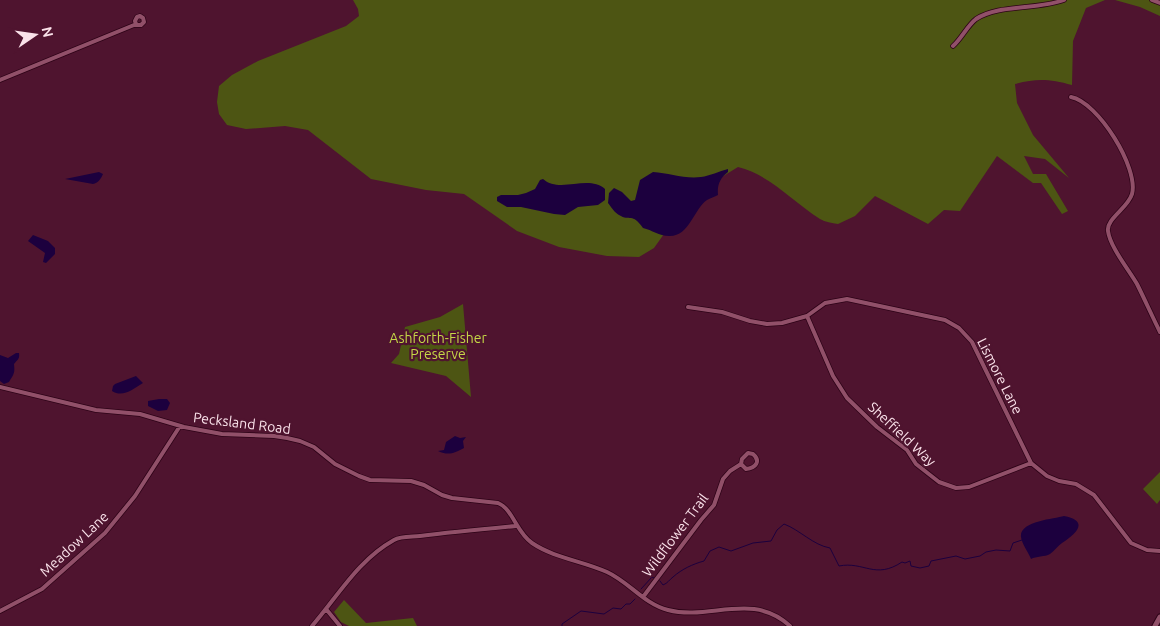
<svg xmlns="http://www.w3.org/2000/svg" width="1160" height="626" font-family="Ubuntu,sans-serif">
  <rect width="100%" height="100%" fill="#4f142f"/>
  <!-- green -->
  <path fill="#4d5513" d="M353,0h752l-19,8 -13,33 -1,44c-22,-6 -35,-7 -57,-1l2,19 16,32 36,43 -24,-19 -21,-3 9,18h13l22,37 -6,3 -21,-31h-8l-36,-27 -37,55 -16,-1 -16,14 -53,-28 -20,20 -17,8c-6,-1 -13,-2 -18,-5 -28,-18 -50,-44 -82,-52l-26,16 -48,51 -10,14 -15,9 -32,-1 -48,-9 -42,-16 -53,-37 -38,-4 -55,-11 -63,-49 -23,-4 -39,3 -19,-4 -8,-11 -2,-12 2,-16 13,-11 26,-14 88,-35 13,-10 -1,-7z
    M1115,0h45v16l-20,-9z
    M463,304l8,93 -25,-21 -55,-13 8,-9 6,-27 35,-10z
    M1160,472v28l-3,4 -14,-15z
    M344,600l22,23 47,-5 4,8h-68l-8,-4 -7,-10z"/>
  <!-- water -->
  <path fill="#1c003e" d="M728,169v3c-8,6 -11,13 -10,23 -3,2 -8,3 -11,5 -13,9 -18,37 -38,36 -10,0 -17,-6 -26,-8 -11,-16 -13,-6 -24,-13 -4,-2 -8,-8 -11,-12l1,-10 5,-5 8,4 9,9 4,-1 5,-20 13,-8c16,1 31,7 48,5 9,-1 18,-6 27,-8z
    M99,172l4,2c-2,5 -5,9 -10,10l-28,-5z
    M543,179c17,15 45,-5 62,10v11l-7,5 -20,2 -13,8 -11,-1 -33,-7h-14l-10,-6v-4l4,-2h17l8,-2 9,-4 5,-9z
    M33,235l15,6 7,7v6l-9,9 -3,-1 2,-9 -17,-12z
    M16,353h3c1,6 -2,7 -5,11 1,9 0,10 -5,18l-5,2 -4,-3v-26l8,3z
    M136,376l7,7c-10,6 -20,15 -31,8l1,-5 2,-2z
    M159,399h8l3,4 -3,7 -9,1 -10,-5v-5z
    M455,436l5,2 6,-1 -3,4 1,7c-10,5 -15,8 -26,3l6,-1 2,-8z
    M1064,516c26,5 12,18 -2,27 -4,3 -8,8 -12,11 -5,3 -14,2 -19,5 -3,-7 -9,-15 -10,-22 -2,-16 33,-18 43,-21z"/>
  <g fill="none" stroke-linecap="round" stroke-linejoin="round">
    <!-- stream -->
    <path stroke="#1c003e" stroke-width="1" d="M660,581l3,4c5,-2 6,-5 10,-8 9,-8 20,-13 31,-16l6,-10 9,-4 12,4 22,-8 18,-2 6,-11 7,-6c16,6 29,21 46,24l9,18c25,-5 36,14 63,-4l3,1 5,-2 1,5 9,2 9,-2 2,-5 25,-5 9,3 15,-3 6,-4 10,-2 14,1 3,-8 9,-3
      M641,589l11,-12 2,1
      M562,626v-2l19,-13 23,3 9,-6 8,1 5,-5h4l5,-5"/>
    <!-- minor casing -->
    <g stroke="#2d0317" stroke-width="5.5">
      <path id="minor" d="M1152,0l8,3
        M953,46c9,-8 14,-20 23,-27 22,-15 62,-9 88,-19
        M0,80l134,-55h7l3,-3 -1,-4 -3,-2 -3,1 -2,4 1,3
        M1071,97c27,5 68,71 61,97 -4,14 -26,25 -24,37 2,16 21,39 29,53 8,16 15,32 23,48
        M688,307l34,5 28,9 17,3 15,-1 25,-7 18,-13 22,-4 98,21 14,8 13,14 59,121 16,13 12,5 17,3 18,11 37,48 16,7 13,1
        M807,316l26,60 14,22 30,29 30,23 9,14 23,18 17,6 13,-1 62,-24
        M0,387l96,23 44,4 44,13 38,7 52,2 13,2 13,3 14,6 21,17 24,12 11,4 41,1 13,4 18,10 10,3 46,5c15,6 18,29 34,40 22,15 51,18 75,29 22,10 37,32 61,38 42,11 84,-19 122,16
        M643,597l58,-77 13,-15 9,-26 7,-8 11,-7 5,5c10,-1 15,-8 7,-15l-5,-1 -6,6 -1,5
        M326,609l14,17
        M0,611l42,-22 63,-56 30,-37 45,-70
        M312,626c26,-30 46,-66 82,-86 7,-4 18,-3 26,-4 32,-4 64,-7 96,-10"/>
    </g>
    <!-- tertiary casing -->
    <g stroke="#2d0317" stroke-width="7">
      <path id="tertiary" d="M1155,626l5,-9"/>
    </g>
    <!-- minor -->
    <use href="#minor" stroke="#915069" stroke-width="4"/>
    <!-- tertiary -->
    <use href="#tertiary" stroke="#915069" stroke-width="5"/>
  </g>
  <g text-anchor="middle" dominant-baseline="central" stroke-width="4.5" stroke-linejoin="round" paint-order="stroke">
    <!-- park labels -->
    <g font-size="14" fill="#c5d747" stroke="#4f142f">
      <text x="438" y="338">Ashforth-Fisher<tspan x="438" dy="16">Preserve</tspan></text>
    </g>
    <!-- street labels -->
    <g font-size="14" fill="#fae2ea" stroke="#4f142f">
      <text transform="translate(1000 376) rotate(63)">Lismore Lane</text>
      <text transform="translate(242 423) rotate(7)">Pecksland Road</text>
      <text transform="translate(902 434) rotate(43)">Sheffield Way</text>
      <text transform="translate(675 535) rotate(-53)">Wildflower Trail</text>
      <text transform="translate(74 544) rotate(-43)">Meadow Lane</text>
    </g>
  </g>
  <!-- north arrow -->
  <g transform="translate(35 35) rotate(77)" stroke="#4f142f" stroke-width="4" paint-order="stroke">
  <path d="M0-4L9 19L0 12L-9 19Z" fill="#fae2ea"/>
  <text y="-8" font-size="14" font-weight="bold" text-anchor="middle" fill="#fae2ea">N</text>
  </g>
</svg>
